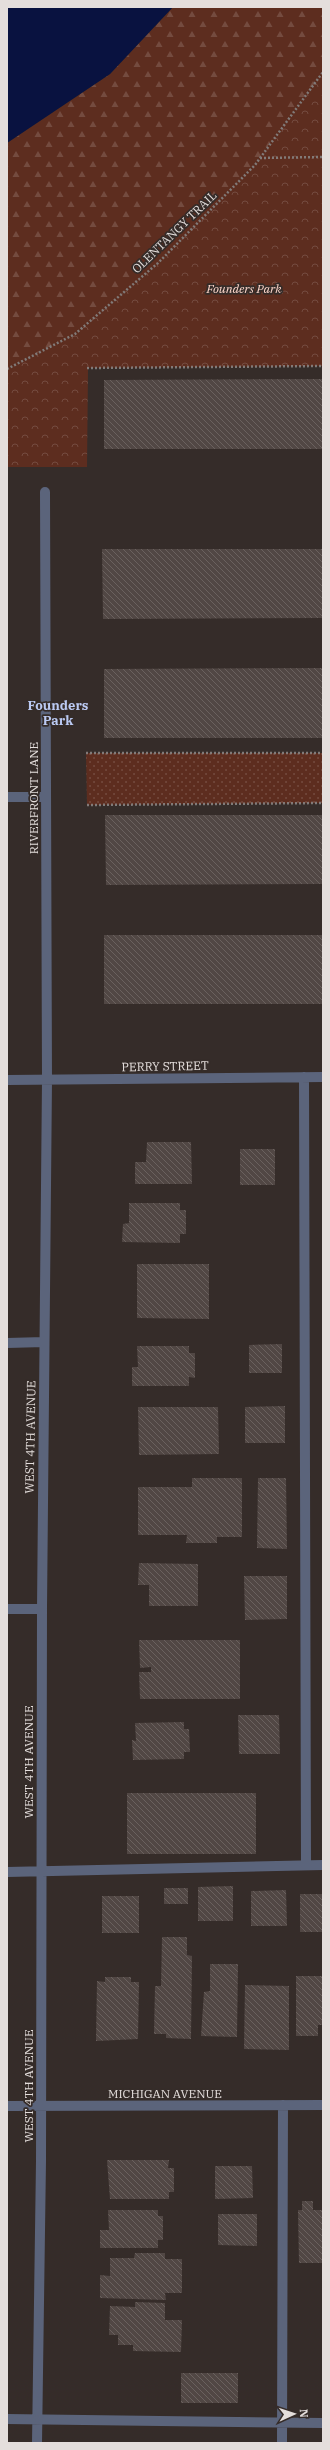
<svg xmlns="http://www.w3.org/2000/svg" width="330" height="2450" font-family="'IBM Plex Serif',serif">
  <defs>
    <pattern id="grass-dots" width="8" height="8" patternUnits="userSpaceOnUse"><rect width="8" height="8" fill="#5d2d1f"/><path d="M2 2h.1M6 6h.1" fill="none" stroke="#744b3f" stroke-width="1.8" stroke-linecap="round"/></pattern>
    <pattern id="forest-firs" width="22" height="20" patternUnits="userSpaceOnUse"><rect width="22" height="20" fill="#5d2d1f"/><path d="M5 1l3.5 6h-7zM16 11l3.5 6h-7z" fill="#744b3f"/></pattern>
    <pattern id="park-crowns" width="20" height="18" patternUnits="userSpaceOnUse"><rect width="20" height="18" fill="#5d2d1f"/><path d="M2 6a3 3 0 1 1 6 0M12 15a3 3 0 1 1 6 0" fill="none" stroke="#744b3f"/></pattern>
    <pattern id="building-back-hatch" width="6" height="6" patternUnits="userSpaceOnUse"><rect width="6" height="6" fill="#514744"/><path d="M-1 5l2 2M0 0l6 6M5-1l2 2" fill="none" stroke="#6a615e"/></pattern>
  </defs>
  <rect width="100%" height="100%" fill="#352c29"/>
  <!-- grass -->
  <path fill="url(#grass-dots)" d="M86,753h237v50l-236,2z"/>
  <!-- forest -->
  <path fill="url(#forest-firs)" d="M173,7h150v65l-69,93 -96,98 -83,71 -68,35v-226l103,-69z"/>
  <!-- park -->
  <path fill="url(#park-crowns)" d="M323,72v294l-235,2 -1,99h-80v-98l68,-35 83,-71 96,-98z"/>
  <!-- water -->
  <path fill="#091240" d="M7,7h166l-63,67 -103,69z"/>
  <!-- building -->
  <path fill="url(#building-back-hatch)" d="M323,379v70h-219v-69z
    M102,549h221v69l-220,1z
    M323,668v70h-219v-69z
    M105,815h218v69l-217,1z
    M104,935h219v69h-219z
    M147,1142h44l1,42h-57v-22h11z
    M240,1149h35v36h-35z
    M129,1203h51v7h6v24h-6v9l-58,-1 1,-18 6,-1z
    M137,1264h72v55l-72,-1z
    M282,1344v29h-33v-28z
    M137,1346h52v7h6v25l-6,-1v9h-57v-19h6z
    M285,1406v37h-40v-36z
    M138,1407h80l1,47 -80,1z
    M192,1478h50v59h-25v6h-31l1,-8h-49v-48h54z
    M258,1478h28l1,71 -30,-1z
    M139,1563l59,1v42h-49v-21h-11z
    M244,1576h43v43l-42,1z
    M139,1640h101v59h-100l-1,-27h12v-5l-11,1z
    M238,1715h41l1,39h-41z
    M184,1722v7h5l1,23h-6v7l-51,1 -1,-20 4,1 -1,-18z
    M127,1793h129v61h-129z
    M233,1886v35h-35v-34z
    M164,1888h24v16h-24z
    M286,1890l1,36h-36v-35z
    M300,1894h23v38h-23z
    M102,1896h37v37h-37z
    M162,1937h25v18l5,1 -1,83 -25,-1v-4h-12l1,-48h6z
    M210,1964h28l-1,73 -36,-1 3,-44 6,-1z
    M296,1976h27v49h-5v11h-22z
    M105,1977h26v5h8l-1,57 -42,2 1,-60 8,1z
    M245,1985l44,1v64l-45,-1z
    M107,2160h62l-1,8h6v24h-5v7h-59z
    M215,2166h37l1,32 -38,1z
    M302,2201h11v9h10v53h-24l-1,-53h4z
    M108,2210h50v6h5v24h-5v8h-58v-18h9z
    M218,2214h39v32l-39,-1z
    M135,2253h30v6h17v34h-17l1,7 -66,-2v-23l10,1v-18h24z
    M135,2302l30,1v17h17l-1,32 -48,-1v-6h-15v-10h-9l1,-29 25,1z
    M181,2373h57v30h-57z"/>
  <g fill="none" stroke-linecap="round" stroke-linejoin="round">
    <!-- path -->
    <path stroke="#827a78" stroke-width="2.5" stroke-dasharray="2 2" stroke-linecap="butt" d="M260,158l63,-1
      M87,368l236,-2
      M7,369l68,-35 83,-71 97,-98 68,-93
      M86,753h237
      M87,805l236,-2"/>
    <!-- minor -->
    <path stroke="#5b647b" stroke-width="10" d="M7,797h39
      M304,1077l2,788
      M7,1080l316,-3
      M7,1343l37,-1
      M7,1609h35
      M7,1872l316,-7
      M7,2106l316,-1
      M7,2419l316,4
      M37,2443l4,-282 1,-552 5,-529 -2,-588
      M282,2443l1,-338"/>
  </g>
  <g text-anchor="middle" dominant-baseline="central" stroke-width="3.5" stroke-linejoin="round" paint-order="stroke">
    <!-- street labels -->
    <g font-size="12" fill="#e4dedc" stroke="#352c29">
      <text transform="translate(174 232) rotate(-44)">OLENTANGY TRAIL</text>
      <text transform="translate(33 798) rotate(-90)">RIVERFRONT LANE</text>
      <text transform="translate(165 1066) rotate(-1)">PERRY STREET</text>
      <text transform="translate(30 1437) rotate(-89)">WEST 4TH AVENUE</text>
      <text transform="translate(28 1762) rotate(-90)">WEST 4TH AVENUE</text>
      <text transform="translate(28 2086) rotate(-90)">WEST 4TH AVENUE</text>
      <text x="165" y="2093">MICHIGAN AVENUE</text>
    </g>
    <!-- park labels -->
    <g font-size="12" font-style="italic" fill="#fed7cb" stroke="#352c29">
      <text x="244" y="288">Founders Park</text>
    </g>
    <!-- neighbourhood labels -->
    <g font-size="13" font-weight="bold" fill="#bbcaf3" stroke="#352c29">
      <text x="58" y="705">Founders<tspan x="58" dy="15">Park</tspan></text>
    </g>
  </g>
  <!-- border -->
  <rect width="330" height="2450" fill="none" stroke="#e4dedc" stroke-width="16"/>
  <!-- north arrow -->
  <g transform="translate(294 2414) rotate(87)" stroke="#352c29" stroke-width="3" paint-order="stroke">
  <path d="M0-3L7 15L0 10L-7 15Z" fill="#e4dedc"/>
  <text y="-6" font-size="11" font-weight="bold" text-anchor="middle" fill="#e4dedc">N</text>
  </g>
</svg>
